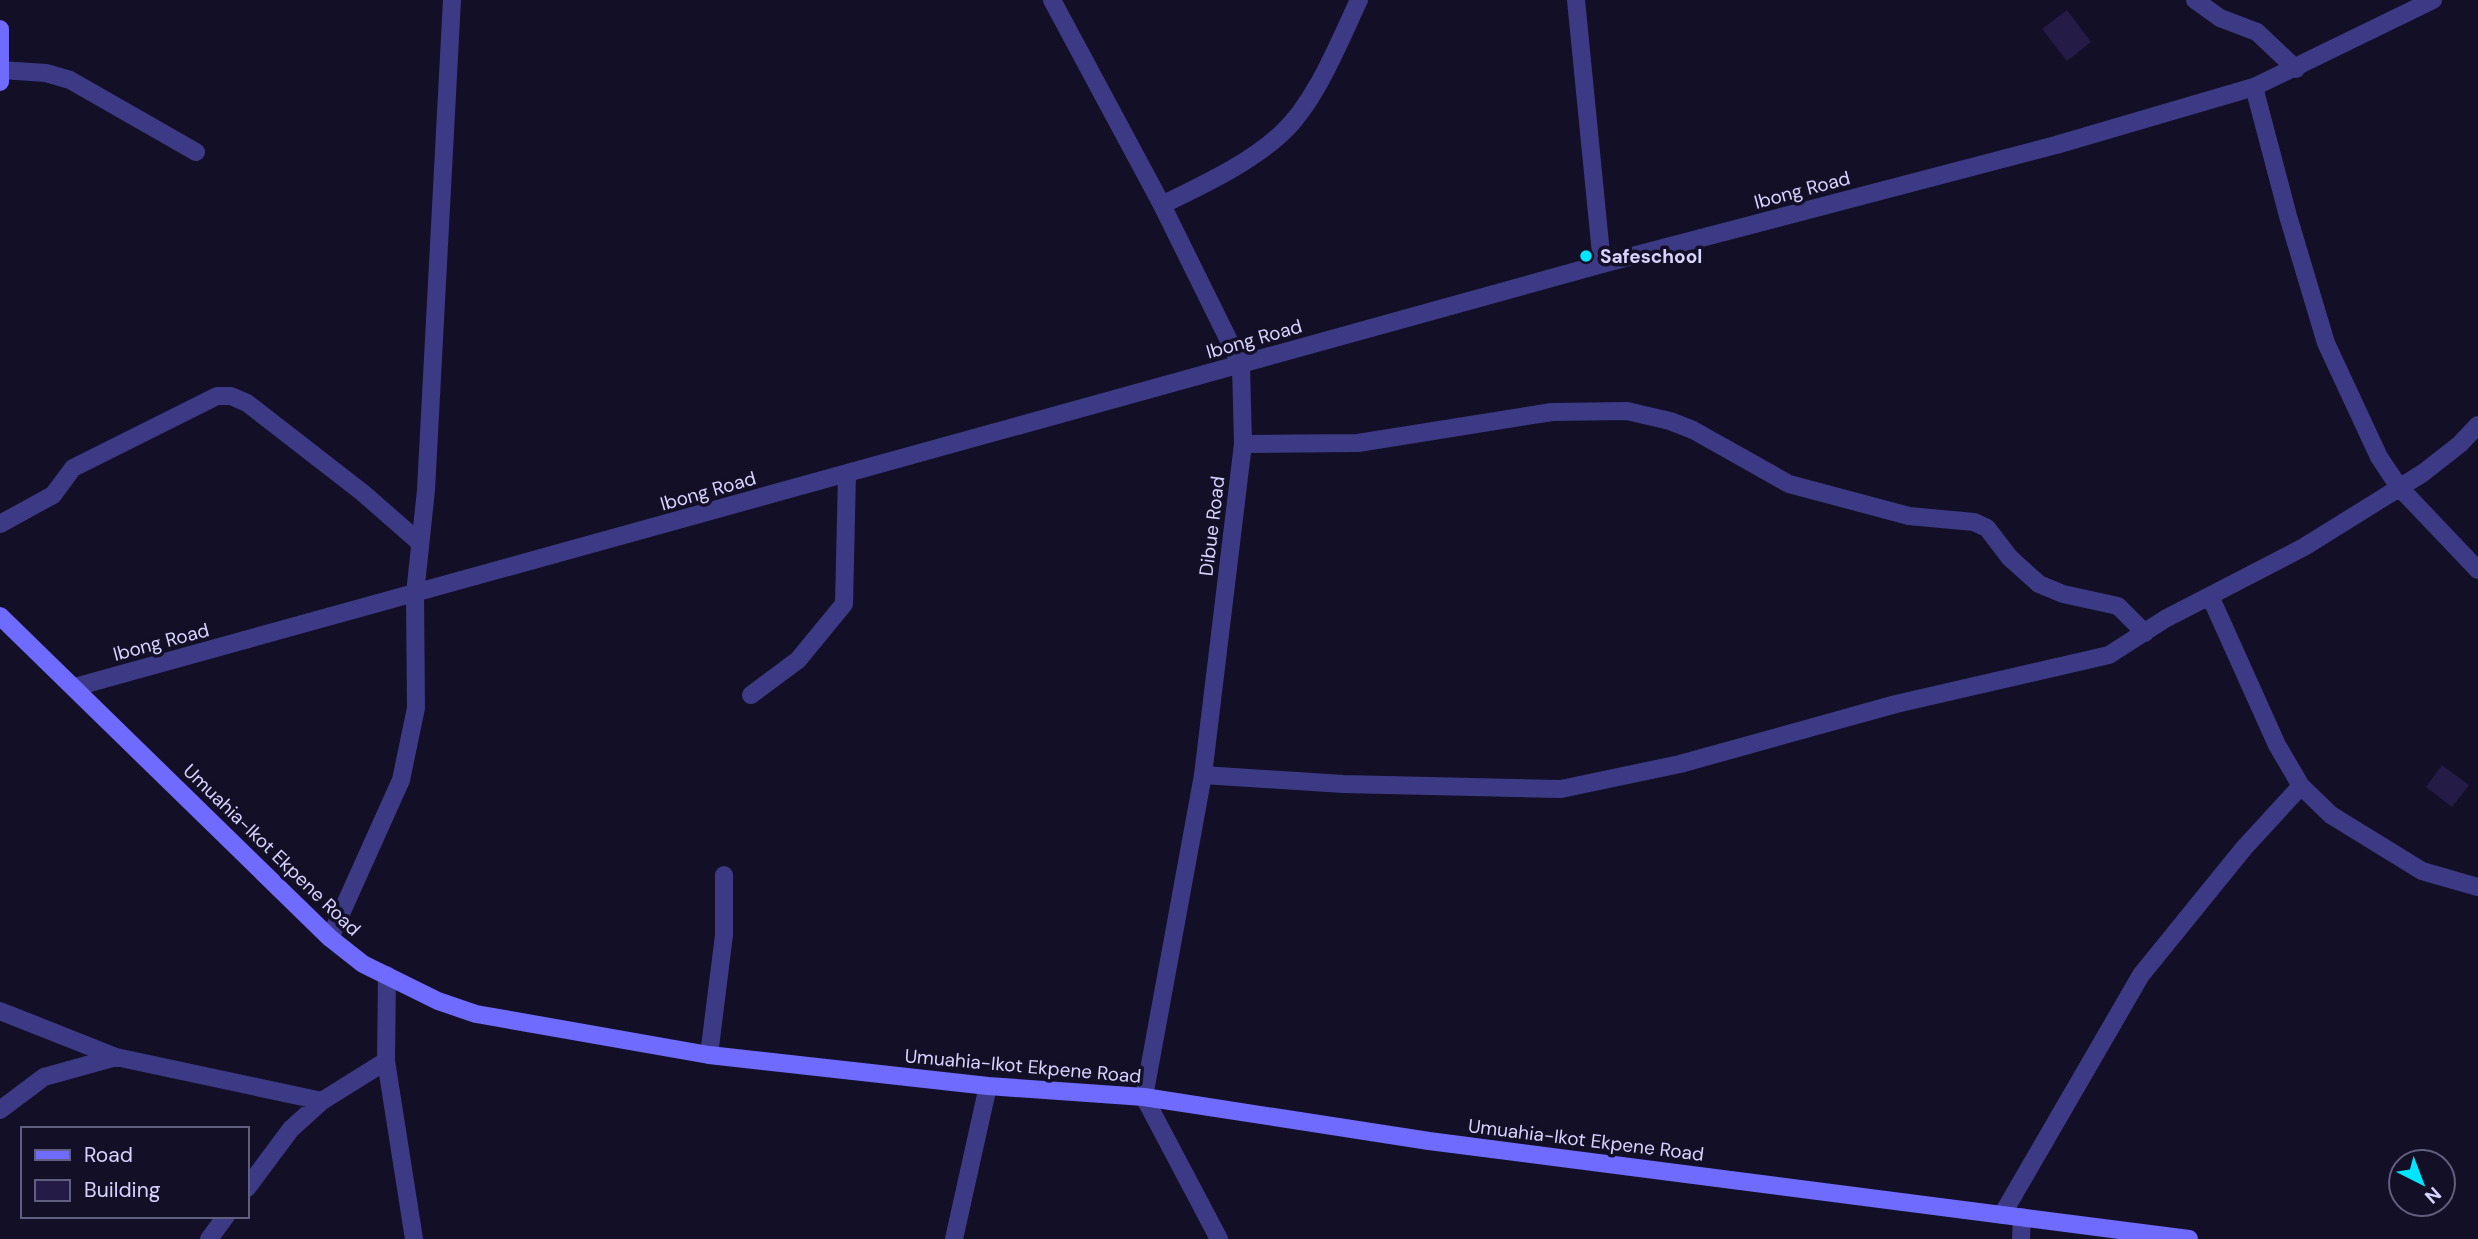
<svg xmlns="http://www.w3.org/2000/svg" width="2478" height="1239" font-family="'DM Sans',sans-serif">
  <rect width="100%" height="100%" fill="#130f26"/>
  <!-- building -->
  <path fill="#241b47" d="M2067,10l24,32 -24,19 -25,-32z
    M2442,765l27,20 -17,22 -26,-20z"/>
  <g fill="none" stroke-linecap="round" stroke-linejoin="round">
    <!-- minor -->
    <path stroke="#3d3a85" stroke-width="18" d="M1576,0l26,264
      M2195,0l25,18 37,14 39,37
      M1,70l45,3 24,7 126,72
      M2254,87l34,129 38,127 53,114 20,30 79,83
      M1162,205c40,-20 85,-40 119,-71 35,-32 58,-92 78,-134
      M1243,444l115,-1 194,-31 75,-1 43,10 23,9 96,54 120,32 65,6 13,6 23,30 29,26 24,10 55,12 27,27
      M0,524l53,-29 20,-27 144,-72h14l16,7 116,90 56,49
      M2210,596l67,149 24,41 30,29 91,56 56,16
      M751,695l47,-35 46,-56 3,-130
      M1203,775l140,9 218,5 119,-25 216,-60 213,-49 56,-36 139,-72 119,-74 37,-29 18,-19
      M330,938l71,-158 15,-72 -1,-114 11,-104 26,-490
      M387,975l-1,86 28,178
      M0,1011l116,46 206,44
      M709,1055l15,-120v-60
      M1144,1097l75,142
      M0,1110l44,-33 72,-20
      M247,1188l44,-59 31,-28 64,-40
      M2002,1215l139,-240 103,-127 57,-62
      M209,1239l17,-23
      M954,1239l34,-153
      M2021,1239l1,-22"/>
    <!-- tertiary -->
    <path stroke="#3d3a85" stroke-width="18" d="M1052,0l110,205 79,160 2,79 -40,331 -59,322
      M75,687l1527,-423 454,-119 198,-58 179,-87"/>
    <!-- secondary -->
    <path stroke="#6f6bff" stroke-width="18" d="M0,29v53
      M0,616l330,322 33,26 75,37 38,13 233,41 279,31 156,11 285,44 760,98"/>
  </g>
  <!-- markers -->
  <circle fill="#00e5ff" stroke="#130f26" stroke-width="2.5" cx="1586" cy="256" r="7"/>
  <g text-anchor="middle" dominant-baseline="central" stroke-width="7" stroke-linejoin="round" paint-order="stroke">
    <!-- street labels -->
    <g font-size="19" fill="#d9d4ff" stroke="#130f26">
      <text transform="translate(1802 190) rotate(-15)">Ibong Road</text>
      <text transform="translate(1254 339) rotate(-16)">Ibong Road</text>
      <text transform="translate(708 491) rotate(-16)">Ibong Road</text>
      <text transform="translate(1212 526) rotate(-83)">Dibue Road</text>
      <text transform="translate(161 642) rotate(-15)">Ibong Road</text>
      <text transform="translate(272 850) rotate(44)">Umuahia-Ikot Ekpene Road</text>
      <text transform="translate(1023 1066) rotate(5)">Umuahia-Ikot Ekpene Road</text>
      <text transform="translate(1586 1140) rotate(7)">Umuahia-Ikot Ekpene Road</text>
    </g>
    <!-- poi labels -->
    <g font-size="19" font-weight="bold" fill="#d9d4ff" stroke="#130f26" text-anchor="start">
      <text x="1600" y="256">Safeschool</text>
    </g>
  </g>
  <!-- legend -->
  <rect x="21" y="1127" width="228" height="91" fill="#130f26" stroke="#625e7d" stroke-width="2"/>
  <rect x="35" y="1150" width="35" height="10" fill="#6f6bff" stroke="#625e7d" stroke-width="2"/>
  <text x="84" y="1162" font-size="21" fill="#d9d4ff">Road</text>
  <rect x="35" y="1180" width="35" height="21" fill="#241b47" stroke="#625e7d" stroke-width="2"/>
  <text x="84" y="1197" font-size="21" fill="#d9d4ff">Building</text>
  <!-- north arrow -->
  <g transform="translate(2422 1183) rotate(138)"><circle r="33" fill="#130f26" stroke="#625e7d" stroke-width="2"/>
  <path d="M0-5L12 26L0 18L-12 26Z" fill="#00e5ff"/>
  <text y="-10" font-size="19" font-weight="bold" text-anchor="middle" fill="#d9d4ff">N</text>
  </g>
</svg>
